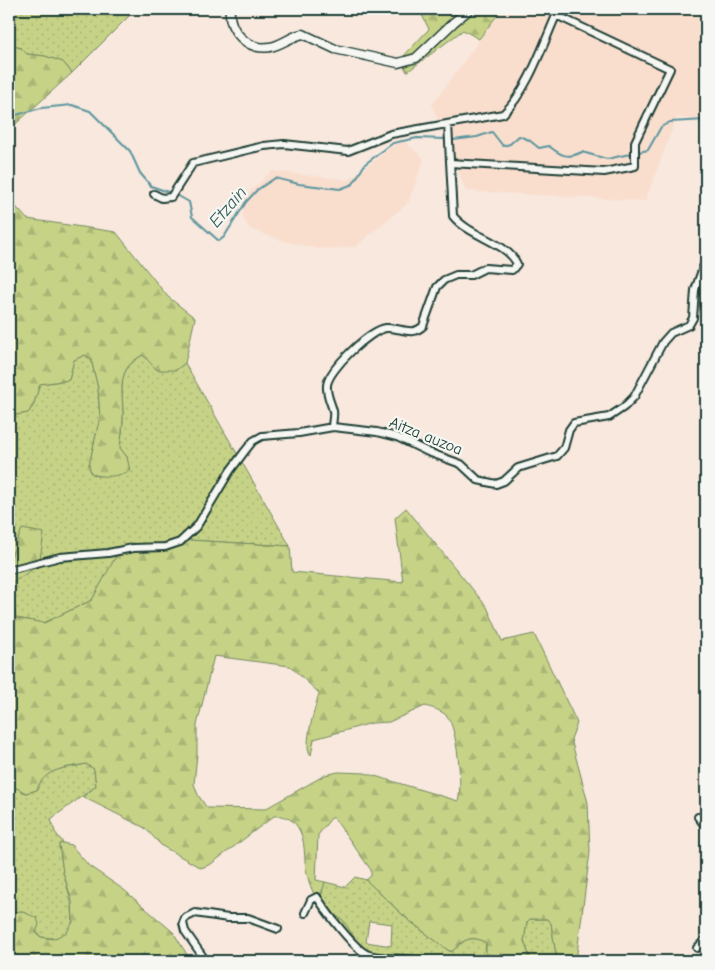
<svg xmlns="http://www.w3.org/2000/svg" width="715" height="970" font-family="'Comic Neue',sans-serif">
  <defs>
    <pattern id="grass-dots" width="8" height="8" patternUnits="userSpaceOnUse" patternTransform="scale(1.25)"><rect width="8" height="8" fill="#c6d387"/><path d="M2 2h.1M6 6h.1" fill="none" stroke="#aab675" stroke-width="1.8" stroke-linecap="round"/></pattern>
    <pattern id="forest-firs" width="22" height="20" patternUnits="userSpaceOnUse" patternTransform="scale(1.25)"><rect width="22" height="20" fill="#c6d387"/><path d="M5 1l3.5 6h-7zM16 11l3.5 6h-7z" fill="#aab675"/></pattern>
  </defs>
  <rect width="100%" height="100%" fill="#f8e8dd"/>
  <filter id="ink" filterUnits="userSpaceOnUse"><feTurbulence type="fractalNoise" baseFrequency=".02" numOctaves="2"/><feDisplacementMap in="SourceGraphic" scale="10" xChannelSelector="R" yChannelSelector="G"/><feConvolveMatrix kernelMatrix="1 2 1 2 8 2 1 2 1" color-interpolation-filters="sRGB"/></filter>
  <g filter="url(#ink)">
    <!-- built -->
    <path fill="#f9dece" d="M502,9h204v113l-29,-5 -32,84 -179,-10 -34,-86z
      M402,139l22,20 -16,44 -53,44 -36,2 -35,-8 -34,-12 -7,-11 -1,-19 30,-28 77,9z"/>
    <!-- grass -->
    <path fill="url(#grass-dots)" stroke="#72885e" fill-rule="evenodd" d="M9,9h127l-64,64 -9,-11 -18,-6 -18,-2 -6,-6 -12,-3z
      M85,355l6,4 7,29 2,30 -11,47 2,8 6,3 25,-2 5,-17 -7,-9c1,-10 3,-21 3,-31 0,-28 -8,-47 20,-62l33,15 9,-7 105,183 -101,-6 -27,9 -46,8 -24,43 -48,23 -28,-5 -7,-33 30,-20 -17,-35 -13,32v-146l19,-3 5,-7 7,-22 29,-4 5,-20z
      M86,764l8,5 2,17 -45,33 4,13 8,11 -4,1c2,9 2,18 4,27 6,26 27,74 -22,66l-20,-26 -12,2v-129l17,9 11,-3c7,-23 28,-21 49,-26z
      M355,877l11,3 40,38 43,33h4c10,-11 19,-17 33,-8l-1,7 9,5 5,6h-65l-66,-8 -39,-41 -9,-16 5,-14 20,5zM369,921l23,3 -1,22 -25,-4z
      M530,919h17l4,4 6,38h-26l-7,-20 3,-19z"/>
    <!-- forest -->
    <path fill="url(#forest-firs)" stroke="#72885e" fill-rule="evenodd" d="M419,9h83l-23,30 -16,-9 -56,42 -6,-13 28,-30z
      M9,45l12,3 6,6 18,2 18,6 9,11 -63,57z
      M9,199l18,20 89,13 52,65 27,21 -10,45 -9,7h-19l-14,-15c-28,14 -20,35 -20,62 0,10 -2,21 -3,31l7,9 3,14c-11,5 -28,8 -39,2l-2,-8 11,-47 -2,-30 -7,-29 -6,-4 -11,5 -5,20 -29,4 -7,22 -5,7 -19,3z
      M406,508l81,99 15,34 32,-7 43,89 -6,16 17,64 2,49 -14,109h-19l-6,-38 -4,-4h-17l-3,3 -3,19 7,20h-32l-5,-6 -8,-1v-11c-14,-9 -24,-3 -33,8h-4l-43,-33 -40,-38 5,-4v-6l-37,-52h-3l-13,17 -2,45 9,2 -4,14 8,16 14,8 20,31 71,10h-97l22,-7c-20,-24 -45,-48 -52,-80 -4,-15 0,-34 -10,-48 -5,-8 -15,-11 -23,-10l-63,48 -10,4 -39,-22 -17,-18 -62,-31 13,-11 -2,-17 -8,-5c-20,4 -42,4 -49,26l-11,3 -17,-9v-198l7,32 28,5 48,-23 24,-44 21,-7h25l27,-9 101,6 2,26 111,10 -8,-64zM214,656l76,10 29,27c-3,13 -17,54 -8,62l3,-16 58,-16 17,-1 36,-16c7,2 16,4 22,10 10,11 16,71 11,85l-93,-28 -27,-1 -13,3 -60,34 -58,-1 -9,-13 -4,-11 3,-30v-29z
      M22,529l22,4 -5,32 -30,20v-23z
      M63,843l8,2 18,21 35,24 49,42 18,29h-182v-48l12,-2 16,7 2,6 -3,9 5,4 12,2 14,-7 6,-10 -1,-21 -9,-29 -4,-28z"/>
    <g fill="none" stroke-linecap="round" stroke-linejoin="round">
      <!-- stream -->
      <path stroke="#5c959e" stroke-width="2" d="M9,117l32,-9 31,-3 18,6 40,40 10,22 11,13 20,7
        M453,140l24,-3 15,-5 11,14 7,-2 9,-8 10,4 10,8 10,-2c12,10 19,13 33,6l25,7 41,-9 13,-23 9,-5 36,-2
        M175,194l14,8 3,15 27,24 5,-4 22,-35 11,-12 18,-12 24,6 41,5 13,-5 12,-20 28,-21 24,-5 27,1"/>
      <!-- minor casing -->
      <g stroke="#1f3d34" stroke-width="10">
        <path id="minor" d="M450,163l154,9 31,-6v-24l35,-73 -114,-54
          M154,194l8,4 9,-1 22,-34 71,-17 20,-2 64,7 43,-17 112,-20c26,-24 41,-73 56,-105
          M332,427c0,-5 2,-11 1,-16 -2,-9 -7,-16 -6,-26 2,-16 43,-55 59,-57 14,-1 26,9 37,-2l14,-39 7,-7 12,-5h15l14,-7 27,2 5,-6c-10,-22 -47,-27 -64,-48l-5,-92
          M9,570l51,-13 48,-4 25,-5 32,-1 15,-5 17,-16 33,-55 15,-20 8,-10 9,-5 37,-3 34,-6 44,5 20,5 31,15 33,12 17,16 18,4 8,-3 14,-13 39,-12 7,-8 5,-18 5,-7 35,-6 15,-10 10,-10 29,-55 8,-9 18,-8 4,-7 2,-28 11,-31
          M698,817l8,10
          M305,913l6,-13 6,-3c9,14 38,54 52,58 19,5 39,3 58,6
          M697,948l9,-9
          M206,961l-21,-30 -2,-8 2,-5 10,-5 33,5h20l30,11"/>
      </g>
      <!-- tertiary casing -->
      <g stroke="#1f3d34" stroke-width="11">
        <path id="tertiary" d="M230,9c-2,21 17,42 40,38 12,-2 21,-11 33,-13l32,15 63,14 18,-5 38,-36 16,-13"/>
      </g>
      <!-- minor -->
      <use href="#minor" stroke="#f6f6f2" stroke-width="6"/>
      <!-- tertiary -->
      <use href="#tertiary" stroke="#f6f6f2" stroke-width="8"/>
    </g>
  </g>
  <g text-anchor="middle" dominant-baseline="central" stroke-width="4.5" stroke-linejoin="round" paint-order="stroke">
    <!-- street labels -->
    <g font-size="16" fill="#1f3d34" stroke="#f6f6f2">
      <text transform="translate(426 436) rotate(22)">Aitza auzoa</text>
    </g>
    <!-- water labels -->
    <g font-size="18" font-style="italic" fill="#335a57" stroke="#f6f6f2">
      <text transform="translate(228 207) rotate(-49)">Etzain</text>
    </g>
  </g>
  <!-- margin -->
  <rect width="715" height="970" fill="none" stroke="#f6f6f2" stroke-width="30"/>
  <rect x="15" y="15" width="685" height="940" fill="none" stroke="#1f3d34" stroke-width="2" filter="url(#ink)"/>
</svg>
